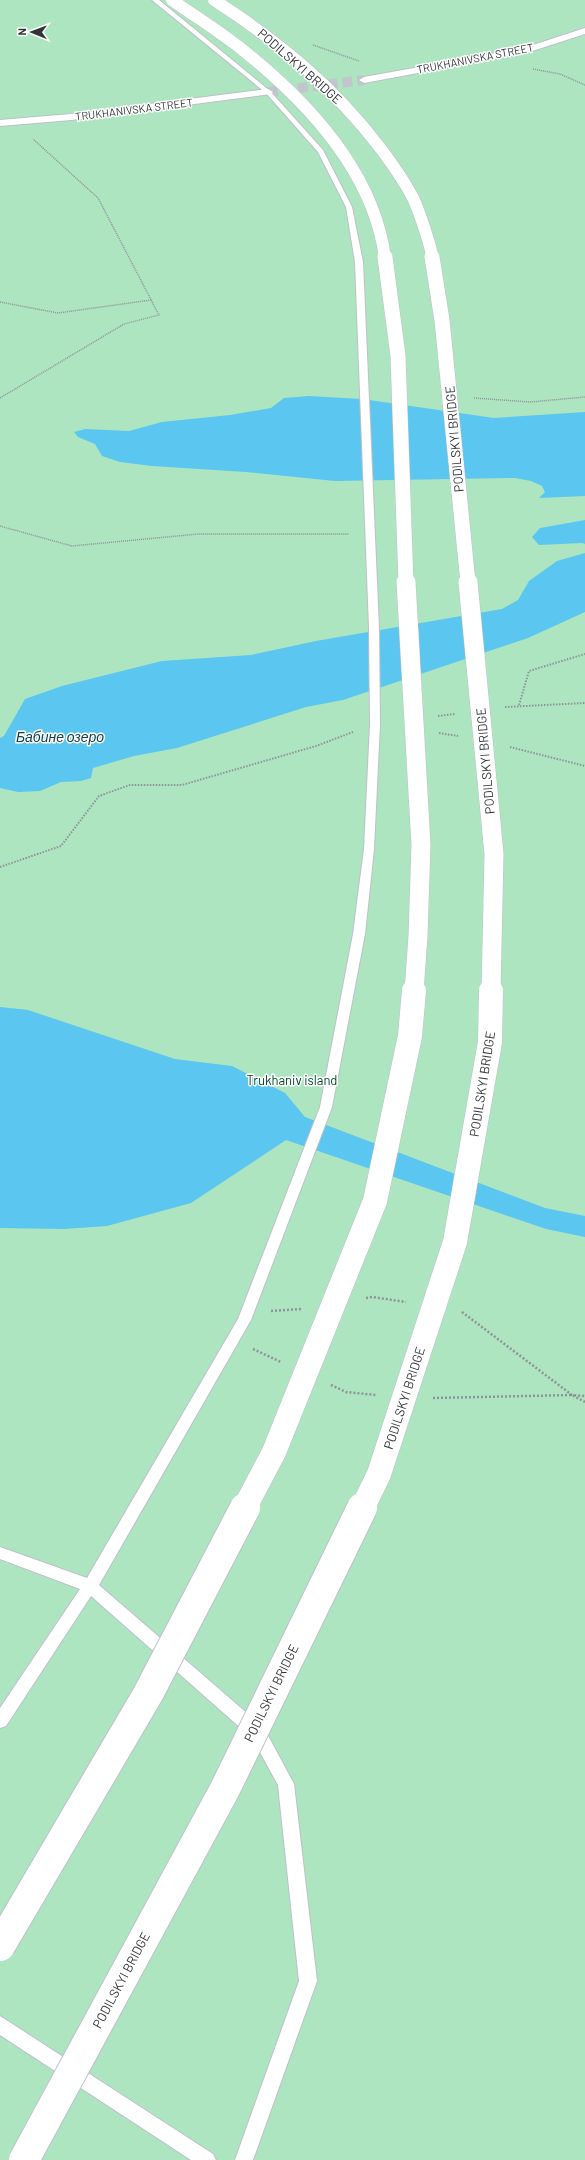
<svg xmlns="http://www.w3.org/2000/svg" width="585" height="2160" font-family="Barlow,sans-serif">
  <rect width="100%" height="100%" fill="#e5ebf3"/>
  <!-- green -->
  <path fill="#ade5c1" d="M0,0h585v2160h-585z"/>
  <!-- water -->
  <path fill="#5bc6ef" d="M309,396l53,3 132,19 91,-6v84l-46,2 6,-6 -3,-6 -11,-5 -16,-3 -180,3 -89,-9 -94,-6 -32,-4 -18,-6 -7,-12 -17,-7 -4,-5 11,-3 44,2 33,-9 68,-7 41,-7 13,-10z
    M585,520v24l-3,-1 -43,2 -7,-8 8,-9z
    M585,553v59l-57,26 -185,62 -37,7 -129,41 -43,8 -41,12 -2,10 -10,3 -20,1 -21,9 -22,1 -18,-4v-50l4,-2 21,-37 37,-13 100,-25 89,-6 65,-14 186,-32 16,-9 11,-19 28,-20z
    M0,1007l28,3 147,49 57,7 53,27 20,24 240,91 40,8v21l-39,-8 -260,-89 -95,63 -84,23 -43,3 -64,-1z"/>
  <g fill="none" stroke-linecap="round" stroke-linejoin="round">
    <!-- pedestrian-tunnel -->
    <path stroke="#c1c6cd" stroke-width="10" stroke-dasharray="10 5" stroke-linecap="butt" d="M268,92l96,-12"/>
    <!-- service casing -->
    <g stroke="#bcc1c9" stroke-width="2">
      <path id="service" d="M152,0h7l111,91 53,59 29,57 11,55 16,366 1,96 -6,125 -9,85 -33,173 -81,213 -152,265 165,143 30,56 23,197 -64,179h-18l64,-179 -21,-196 -26,-47 -161,-142 -85,130 -6,2v-20l80,-119 -80,-30v-12l87,31 151,-259 82,-212 33,-173 11,-85 6,-125 -1,-96 -14,-366 -9,-55 -28,-55 -52,-59z
        M0,2016l213,138 3,6h-25l-191,-125z"/>
    </g>
    <!-- pedestrian casing -->
    <g stroke="#bcc1c9" stroke-width="2">
      <path id="pedestrian" d="M585,28v6l-59,19 -162,30 -5,-3 5,-3 160,-29z
        M268,89l5,3 -2,2 -200,26 -71,6v-6l71,-6z"/>
    </g>
    <!-- path-far2 -->
    <path stroke="#8f9399" stroke-width="1.5" stroke-dasharray="1 1" stroke-linecap="butt" d="M313,45l46,16
      M533,69l27,5 25,11
      M0,302l58,11 93,-13
      M0,398l124,-74 35,-9 -61,-117 -65,-59
      M474,398l56,4 55,-5
      M0,526l72,20 126,-12h151"/>
    <!-- path-far1 -->
    <path stroke="#8f9399" stroke-width="2" stroke-dasharray="1.5 1.5" stroke-linecap="butt" d="M519,705l10,-34 56,-17
      M505,707l80,-4
      M438,716l17,-2
      M439,733l19,3
      M510,747l75,19
      M0,867l61,-21 38,-50 31,-11h52l134,-39 37,-14"/>
    <!-- path -->
    <path stroke="#8f9399" stroke-width="2.5" stroke-dasharray="2 2" stroke-linecap="butt" d="M366,1298l6,-1 34,5
      M271,1311l31,-2
      M462,1312l110,83 13,1
      M253,1349l28,13
      M331,1385l15,7 30,3
      M433,1398l139,-3 13,7"/>
    <!-- service -->
    <use href="#service" fill="#fff" fill-rule="evenodd"/>
    <!-- pedestrian -->
    <use href="#pedestrian" fill="#fff" fill-rule="evenodd"/>
    <!-- secondary-bridge-far4 casing -->
    <g stroke="#bcc1c9" stroke-width="13" stroke-linecap="butt">
      <path id="secondary-bridge-far4" d="M172,0c24,17 50,33 72,51 65,52 130,122 141,207
        M214,0c65,42 120,87 167,149 12,16 24,33 33,51 8,19 14,38 19,58"/>
    </g>
    <!-- secondary-bridge-far3 casing -->
    <g stroke="#bcc1c9" stroke-width="16" stroke-linecap="butt">
      <path id="secondary-bridge-far3" d="M385,257l13,99 8,227
        M432,257l10,63 26,263"/>
    </g>
    <!-- secondary-bridge-far2 casing -->
    <g stroke="#bcc1c9" stroke-width="20" stroke-linecap="butt">
      <path id="secondary-bridge-far2" d="M406,582l15,263 -3,91 -4,56
        M468,582l26,272 -3,138"/>
    </g>
    <!-- secondary-bridge-far1 casing -->
    <g stroke="#bcc1c9" stroke-width="25" stroke-linecap="butt">
      <path id="secondary-bridge-far1" d="M244,1509l30,-57 101,-251 35,-165 4,-45
        M362,1509l17,-35 76,-232 35,-200 1,-51"/>
    </g>
    <!-- secondary-bridge casing -->
    <g stroke="#bcc1c9" stroke-width="32" stroke-linecap="butt">
      <path id="secondary-bridge" d="M0,1946l148,-252 97,-186
        M24,2160l201,-371 137,-281"/>
    </g>
    <!-- secondary-bridge-far4 -->
    <use href="#secondary-bridge-far4" stroke="#fff" stroke-width="12"/>
    <!-- secondary-bridge-far3 -->
    <use href="#secondary-bridge-far3" stroke="#fff" stroke-width="15"/>
    <!-- secondary-bridge-far2 -->
    <use href="#secondary-bridge-far2" stroke="#fff" stroke-width="19"/>
    <!-- secondary-bridge-far1 -->
    <use href="#secondary-bridge-far1" stroke="#fff" stroke-width="24"/>
    <!-- secondary-bridge -->
    <use href="#secondary-bridge" stroke="#fff" stroke-width="30"/>
  </g>
  <g text-anchor="middle" dominant-baseline="central" stroke-width="3" stroke-linejoin="round" paint-order="stroke">
    <!-- far-street labels -->
    <g font-size="11" fill="#323437" stroke="#fff">
      <text transform="translate(475 58) rotate(-11)">TRUKHANIVSKA STREET</text>
      <text transform="translate(134 109) rotate(-7)">TRUKHANIVSKA STREET</text>
    </g>
    <!-- street labels -->
    <g font-size="13" fill="#323437" stroke="#fff">
      <text transform="translate(300 66) rotate(41)">PODILSKYI BRIDGE</text>
      <text transform="translate(454 439) rotate(-95)">PODILSKYI BRIDGE</text>
      <text transform="translate(485 761) rotate(-95)">PODILSKYI BRIDGE</text>
      <text transform="translate(482 1084) rotate(-81)">PODILSKYI BRIDGE</text>
      <text transform="translate(404 1398) rotate(-72)">PODILSKYI BRIDGE</text>
      <text transform="translate(271 1693) rotate(-64)">PODILSKYI BRIDGE</text>
      <text transform="translate(121 1980) rotate(-62)">PODILSKYI BRIDGE</text>
    </g>
    <!-- park labels -->
    <g font-size="13" fill="#004827" stroke="#fff">
      <text x="292" y="1080">Trukhaniv island</text>
    </g>
    <!-- water labels -->
    <g font-size="14" font-style="italic" fill="#104051" stroke="#fff">
      <text x="60" y="736">Бабине озеро</text>
    </g>
  </g>
  <!-- north arrow -->
  <g transform="translate(32 32) rotate(271)" stroke="#ffffff" stroke-width="3" paint-order="stroke">
  <path d="M0-3L7 15L0 10L-7 15Z" fill="#323437"/>
  <text y="-6" font-size="11" font-weight="bold" text-anchor="middle" fill="#323437">N</text>
  </g>
</svg>
